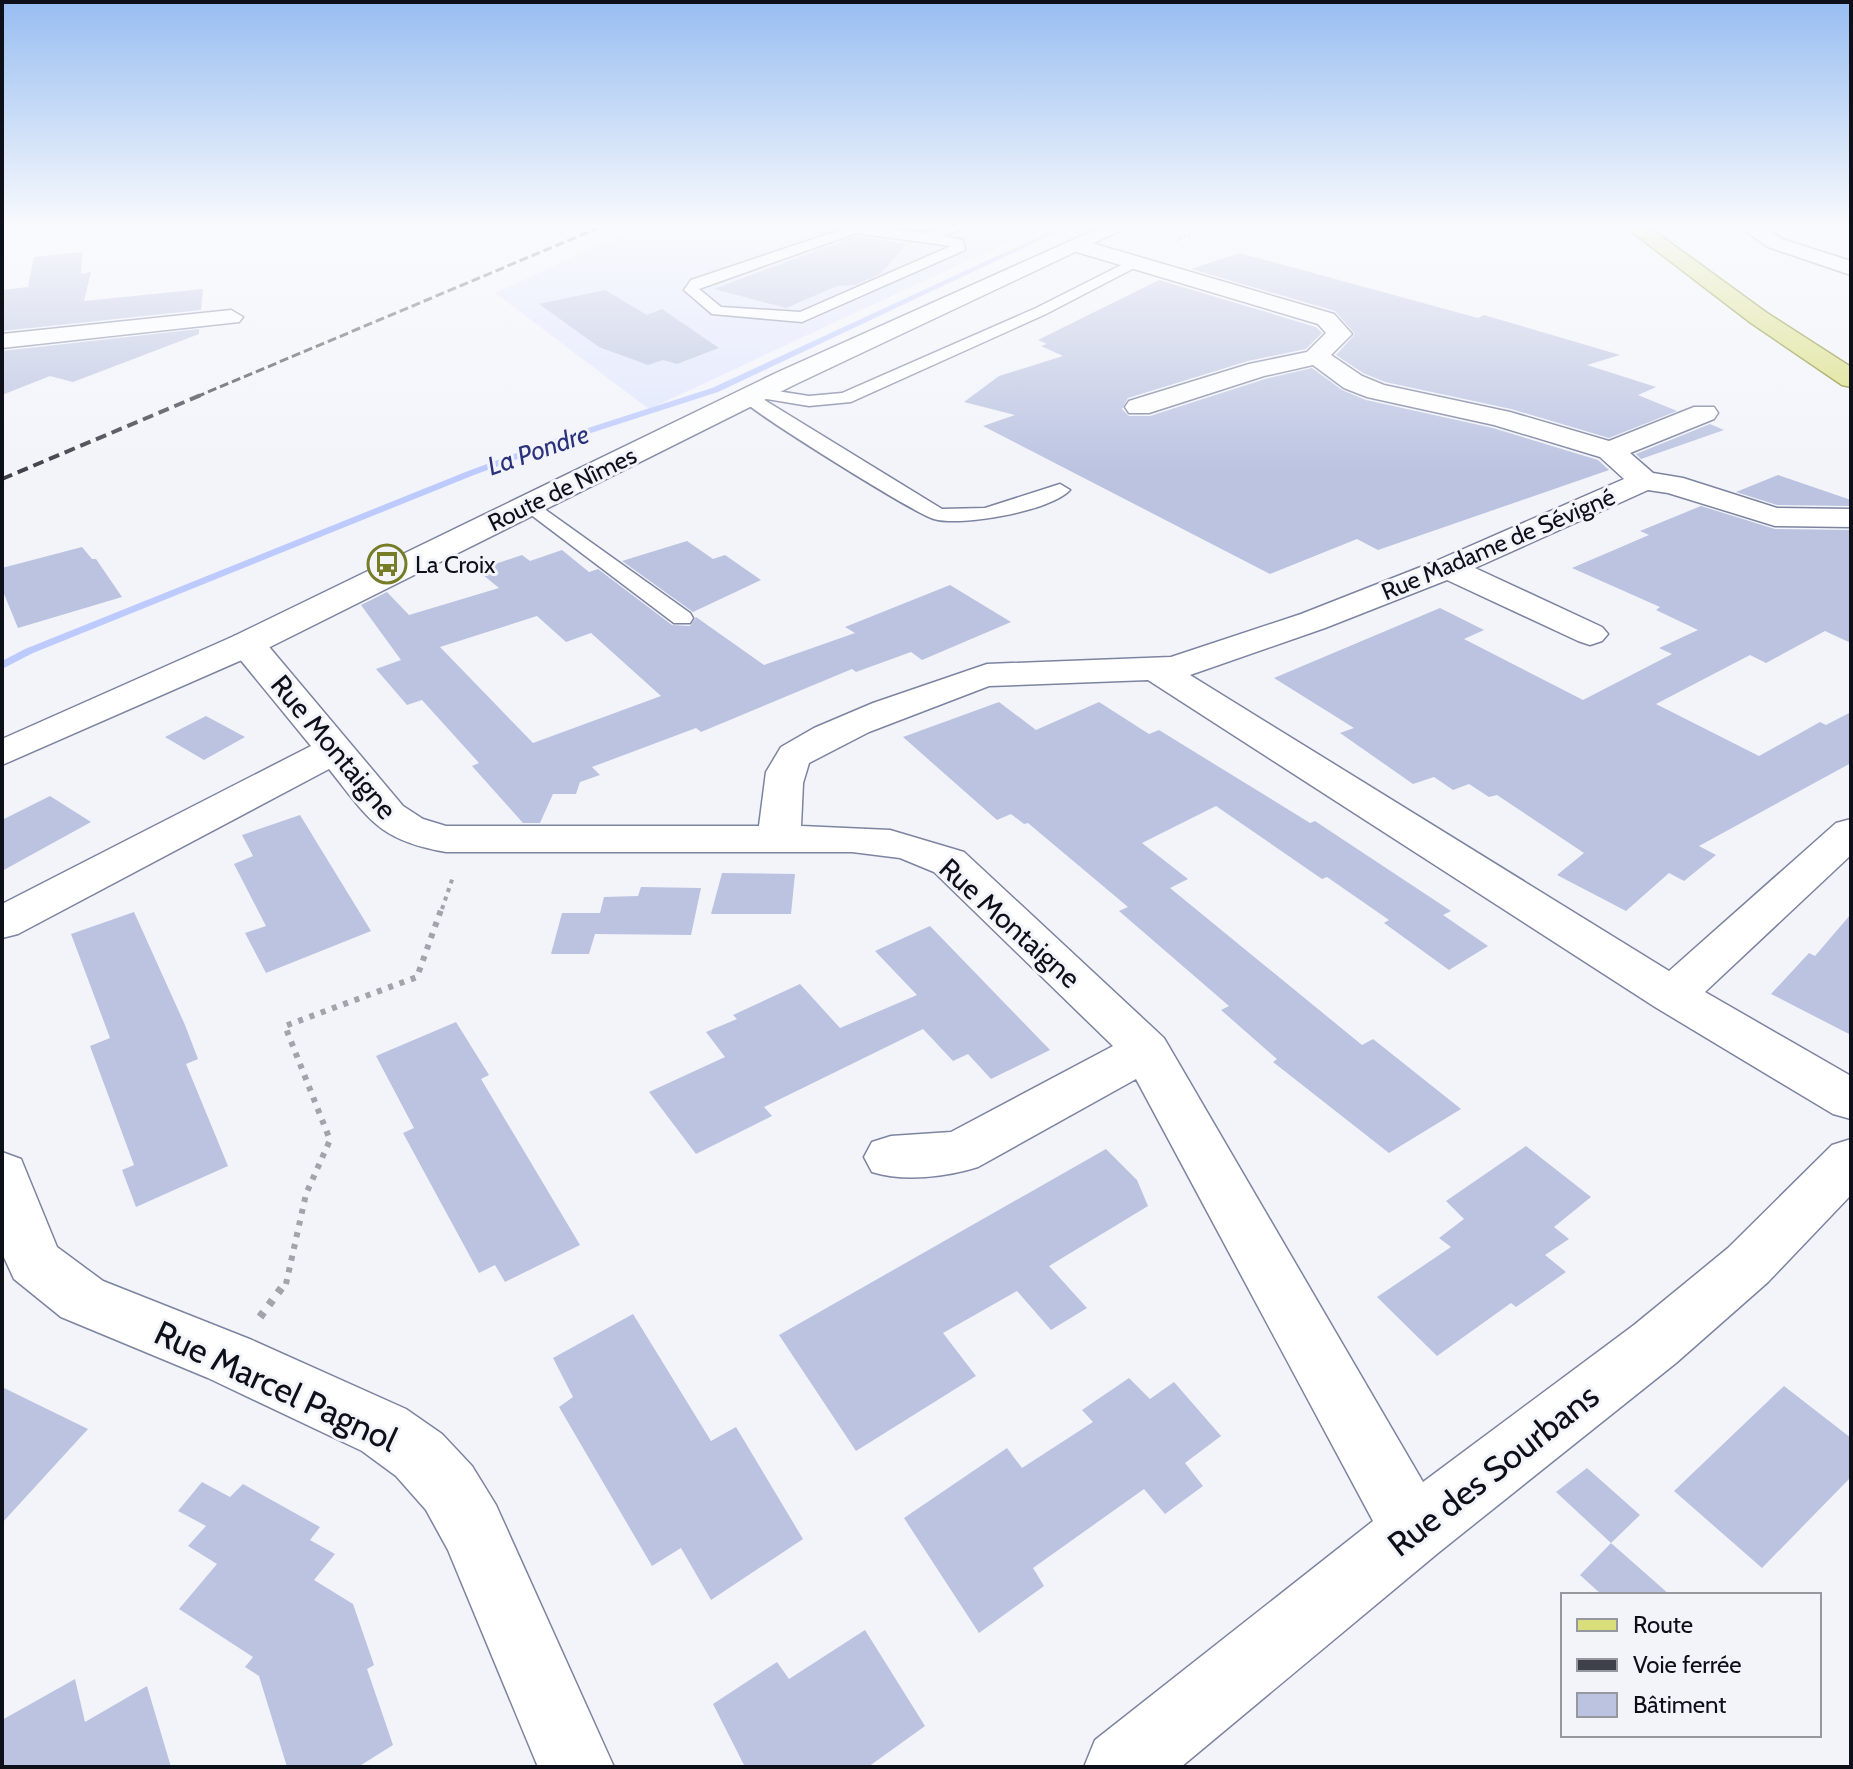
<svg xmlns="http://www.w3.org/2000/svg" width="1853" height="1769" font-family="Cabin,sans-serif">
  <rect width="100%" height="100%" fill="#f2f4fa"/>
  <!-- built -->
  <path fill="#e0e6fd" d="M643,225h401l-395,184 -154,-116z"/>
  <g fill="none" stroke-linecap="round" stroke-linejoin="round">
    <!-- stream -->
    <path fill="#bdcafe" fill-rule="evenodd" d="M1064,225h8l-354,167 -152,49 -92,34 -441,178 -31,16v-8l23,-12 443,-178 92,-34 152,-49z"/>
  </g>
  <!-- building -->
  <path fill="#bbc3e1" fill-rule="evenodd" d="M856,236l51,8 -27,30 -25,11 -18,1 -51,22 -72,-19z
    M82,252l-1,22 10,-2 -7,29 119,-12 -2,21 -199,21v-41l26,-3 6,-30z
    M1240,253l238,65 6,-3 136,40 -33,10 69,22 -18,8 39,16 -68,27 -98,-29 -126,-27 -22,-9 -27,-18 19,-21 -20,-23 -144,-42z
    M1159,280l157,47 6,6 -16,16 -58,12 -120,37 -6,11 7,7h21l115,-37 47,-11 30,22 24,10 127,28 105,32 11,10 -231,80 -21,-11 -87,35 -287,-148 32,-11 -51,-13 35,-26 64,-20 -22,-10 6,-2 -9,-4z
    M605,290l42,25 15,-6 57,39 -42,16 -14,-4 -15,5 -49,-18 -60,-43z
    M199,329v5l-126,48 -23,-6 -48,19v-44z
    M1710,424l14,6 -83,29 -5,-5z
    M1778,475l73,25v6l-74,-1 -41,-13z
    M1701,506l74,23 76,1v113l-26,-12 -59,32 -16,-8 -94,49 103,52 61,-34 6,3 25,-13v51l-152,83 17,9 -32,26 -15,-8 -43,38 -69,-36 27,-22 -87,-58 -8,2 -20,-13 -16,6 -19,-13 -21,7 -73,-51 14,-5 -80,-50 166,-70 44,22 -20,9 119,61 89,-46 -13,-6 39,-18 -42,-20 4,-3 -88,-39 77,-33 -9,-4z
    M687,541l26,18 12,-4 36,25 -68,32 -71,-51z
    M82,547l10,12h4l26,38 -104,31 -16,-39v-21z
    M562,550l27,22 9,-3 74,56 18,1 6,-9 68,48 91,-32 -10,-6 105,-42 61,37 -89,38 -11,-8 -55,20 -4,-3 -151,63 -5,-4 -104,39 8,8 -20,7 -4,12h-23l-13,29h-17l-51,-57 7,-3 -57,-63 -15,5 -31,-36 25,-9 -40,-55 26,-13 22,23 90,-27 -22,-18 45,-15 8,6zM537,616l29,26 25,-9 70,63 -128,47 -93,-96z
    M999,702l37,28 63,-28 50,32 10,-4 151,93 5,-2 136,90 -8,4 45,31 -39,24 -65,-47 5,-3 -62,-43 -5,2 -106,-73 -74,37 46,36 -18,9 192,157 11,-6 88,70 -72,44 -116,-91 4,-3 -56,-49 8,-4 -110,-95 9,-4 -100,-84 -4,1 -13,-10 -14,6 -94,-83z
    M206,716l39,21 -41,23 -39,-23z
    M50,796l41,26 -89,49v-51z
    M300,815l71,116 -105,42 -21,-40 21,-7 -32,-62 19,-8 -11,-21z
    M722,873l73,1 -4,40h-80z
    M641,887l60,1 -10,47 -96,-1 -6,20h-38l11,-41h38l4,-16 34,-1z
    M134,912l51,113 13,34 -12,5 42,102 -92,41 -14,-37 12,-5 -44,-119 20,-8 -39,-104z
    M1851,914v121l-80,-41 38,-41 6,3z
    M930,926l120,124 -59,29 -23,-25 -15,7 -30,-32 -159,78 8,9 -76,38 -47,-62 76,-35 -19,-25 31,-13 -4,-4 67,-31 40,44 77,-33 -42,-44z
    M456,1022l33,53 -8,4 99,166 -75,37 -10,-17 -16,8 -76,-140 11,-5 -38,-72z
    M1526,1146l65,51 -37,30 15,12 -24,16 21,17 -50,35 -5,-4 -74,53 -60,-59 74,-50 -12,-9 25,-19 -18,-18z
    M1106,1149l31,31 11,26 -99,60 38,42 -36,22 -34,-39 -74,42 33,43 -120,75 -77,-116z
    M633,1314l78,127 25,-14 67,112 -92,61 -30,-52 -29,18 -93,-159 14,-10 -20,-39z
    M1129,1378l21,21 24,-17 47,54 -36,27 18,23 -38,28 -21,-25 -111,79 11,18 -65,47 -75,-115 103,-70 15,20 71,-46 -11,-12z
    M1784,1386l67,52v39l-89,91 -88,-77z
    M2,1387l86,42 -86,94z
    M1587,1468l53,47 -29,28 -55,-51z
    M202,1482l28,15 13,-13 77,43 -10,13 25,14 -21,26 39,24 21,61 -7,4 26,76 -35,22h-71l-28,-91 -14,-9 8,-10 -74,-48 38,-45 -29,-18 18,-20 -28,-15z
    M1611,1543l59,52h-68l-22,-20z
    M865,1630l60,96 -57,41h-123l-32,-63 64,-42 12,17z
    M75,1679l10,43 62,-36 24,81h-169v-47z"/>
  <g fill="none" stroke-linecap="round" stroke-linejoin="round">
    <!-- lane casing -->
    <g stroke="#7d84a0" stroke-width="3">
      <path id="lane" d="M855,225l71,8 27,-8h19l-29,11 20,4 2,10 -163,72 -90,-8 -28,-24 7,-10zM856,233l95,13 -151,66 -79,-5 -22,-18z
        M1135,258l7,4 -2,3 -94,49 -195,88 -42,4 -48,-8 181,111 43,-1 75,-24 10,6c-19,21 -109,37 -136,29 -19,-5 -182,-107 -194,-121l18,-10 51,8 33,-3 194,-85z
        M529,498l161,115 3,5 -3,5h-16l-152,-115 -3,-4 3,-4z"/>
    </g>
    <!-- street casing -->
    <g stroke="#7d84a0" stroke-width="3">
      <path id="street" d="M1737,225h24l21,14 69,22v14l-83,-28z
        M1078,239l256,75 18,20 -21,21 31,21 22,9 126,27 99,29 85,-34h20l4,6 -4,6 -84,34 23,20 30,5 94,30 74,1v18l-76,-1 -107,-33 -20,-3 -173,78 127,59 6,7 -6,7 -12,4 -12,-4 -131,-61 -122,48 -135,47 479,296 167,-148 15,-4v36l-146,137 146,84v43l-18,-5 -178,-107 -507,-327 -159,6 -120,46 -60,31 -6,20 -2,43 89,4 74,22 200,186 259,444 211,-157 94,-77 104,-103 19,-6v56l-83,87 -92,81 -238,190 -257,214h-97l11,-27 278,-219 -237,-442 -158,88c-32,10 -74,15 -106,5l-8,-15 8,-15 19,-6 60,-4 162,-86 -179,-174 -34,-14 -48,-6h-406c-68,-12 -77,-33 -117,-83l-311,165 -16,4v-34l309,-158 -77,-94 -5,-8 5,-8 13,-3 13,3 143,170 20,13 23,7h313l7,-54 15,-25 33,-19 59,-25 114,-39 184,-7 130,-43 135,-53 188,-82 -24,-22 -106,-32 -127,-28 -23,-9 -31,-23 -49,11 -115,37h-20l-4,-6 4,-6 120,-37 58,-12 19,-19 -8,-9 -248,-74 -3,-5z
        M231,310l12,7 -4,5 -237,26v-14z
        M2,1152l19,7 36,88 46,34 149,59 154,69 36,25 30,32 24,39 118,262h-76l-90,-217 -22,-40 -30,-34 -34,-25 -154,-73 -147,-61 -47,-38 -12,-26z"/>
    </g>
    <!-- secondary casing -->
    <g stroke="#7d84a0" stroke-width="3">
      <path id="secondary" d="M1106,225h26l-336,159 -536,268 -258,113v-26l232,-103 544,-264z"/>
    </g>
    <!-- primary casing -->
    <g stroke="#818720" stroke-width="3">
      <path id="primary" d="M1623,225h23l121,88 84,54v20l-9,-2 -91,-62z"/>
    </g>
    <!-- path-far3 -->
    <path stroke="#a2a4ac" stroke-width="3" stroke-dasharray="2 3" stroke-linecap="butt" d="M1175,241l32,-16"/>
    <!-- path-far2 -->
    <path stroke="#a2a4ac" stroke-width="4" stroke-dasharray="4 5" stroke-linecap="butt" d="M442,909l11,-32"/>
    <!-- path-far1 -->
    <path stroke="#a2a4ac" stroke-width="6" stroke-dasharray="5 7" stroke-linecap="butt" d="M286,1284l20,-90 24,-54 -45,-114 132,-49 25,-70"/>
    <!-- path -->
    <path stroke="#a2a4ac" stroke-width="8" stroke-dasharray="6 9" stroke-linecap="butt" d="M260,1317l26,-35"/>
    <!-- lane -->
    <use href="#lane" fill="#fff" fill-rule="evenodd"/>
    <!-- street -->
    <use href="#street" fill="#fff" fill-rule="evenodd"/>
    <!-- secondary -->
    <use href="#secondary" fill="#fff" fill-rule="evenodd"/>
    <!-- primary -->
    <use href="#primary" fill="#d9de7b" fill-rule="evenodd"/>
    <!-- rail-far1 -->
    <path stroke="#3f414a" stroke-width="3" stroke-dasharray="9 4" stroke-linecap="butt" d="M196,397l409,-172"/>
    <!-- rail -->
    <path stroke="#3f414a" stroke-width="4" stroke-dasharray="11 6" stroke-linecap="butt" d="M2,479l199,-84"/>
  </g>
  <!-- sky -->
  <linearGradient id="sky" x2="0" y2="1"><stop stop-color="#97bdf1"/><stop offset="0.48" stop-color="#f9fafd"/><stop offset="1" stop-color="#f9fafd" stop-opacity="0"/></linearGradient>
  <rect width="1853" height="472" fill="url(#sky)"/>
  <!-- icons -->
  <defs>
    <g id="bus-ring" transform="scale(2)"><circle r="9.5" fill="#f2f4fa" stroke="#777d27" stroke-width="1.5"/><path d="M-5-6H5V4H4V6H2V4H-2V6H-4V4H-5ZM-3.5-4V0h7V-4ZM-3.5 1.2v1.5H-2V1.2ZM2 1.2v1.5H3.5V1.2Z" fill="#777d27"/></g>
  </defs>
  <g fill-rule="evenodd">
    <use href="#bus-ring" x="387" y="564"/>
  </g>
  <g text-anchor="middle" dominant-baseline="central" stroke-width="6" stroke-linejoin="round" paint-order="stroke">
    <!-- far-street labels -->
    <g font-size="24" fill="#0d0f19" stroke="#f2f4fa">
      <text transform="translate(562 489) rotate(-26)">Route de Nîmes</text>
      <text transform="translate(1498 544) rotate(-23)">Rue Madame de Sévigné</text>
    </g>
    <!-- far-poi labels -->
    <g font-size="24" fill="#0d0f19" stroke="#f2f4fa" text-anchor="start">
      <text x="415" y="564">La Croix</text>
    </g>
    <!-- far-water labels -->
    <g font-size="26" font-style="italic" fill="#2a327b" stroke="#f2f4fa">
      <text transform="translate(538 450) rotate(-19)">La Pondre</text>
    </g>
    <!-- street labels -->
    <g font-size="28" fill="#0d0f19" stroke="#f2f4fa">
      <text transform="translate(334 747) rotate(50)">Rue Montaigne</text>
      <text transform="translate(1010 923) rotate(42)">Rue Montaigne</text>
    </g>
    <!-- near-street labels -->
    <g font-size="34" fill="#0d0f19" stroke="#f2f4fa">
      <text transform="translate(276 1386) rotate(25)">Rue Marcel Pagnol</text>
      <text transform="translate(1493 1470) rotate(-38)">Rue des Sourbans</text>
    </g>
  </g>
  <!-- border -->
  <rect width="1853" height="1769" fill="none" stroke="#0d0f19" stroke-width="8"/>
  <!-- legend -->
  <rect x="1561" y="1593" width="260" height="144" fill="#f2f4fa" stroke="#9698a0" stroke-width="2"/>
  <rect x="1577" y="1619" width="40" height="12" fill="#d9de7b" stroke="#9698a0" stroke-width="2"/>
  <text x="1633" y="1633" font-size="24" fill="#0d0f19">Route</text>
  <rect x="1577" y="1659" width="40" height="12" fill="#3f414a" stroke="#9698a0" stroke-width="2"/>
  <text x="1633" y="1673" font-size="24" fill="#0d0f19">Voie ferrée</text>
  <rect x="1577" y="1693" width="40" height="24" fill="#bbc3e1" stroke="#9698a0" stroke-width="2"/>
  <text x="1633" y="1713" font-size="24" fill="#0d0f19">Bâtiment</text>
</svg>
